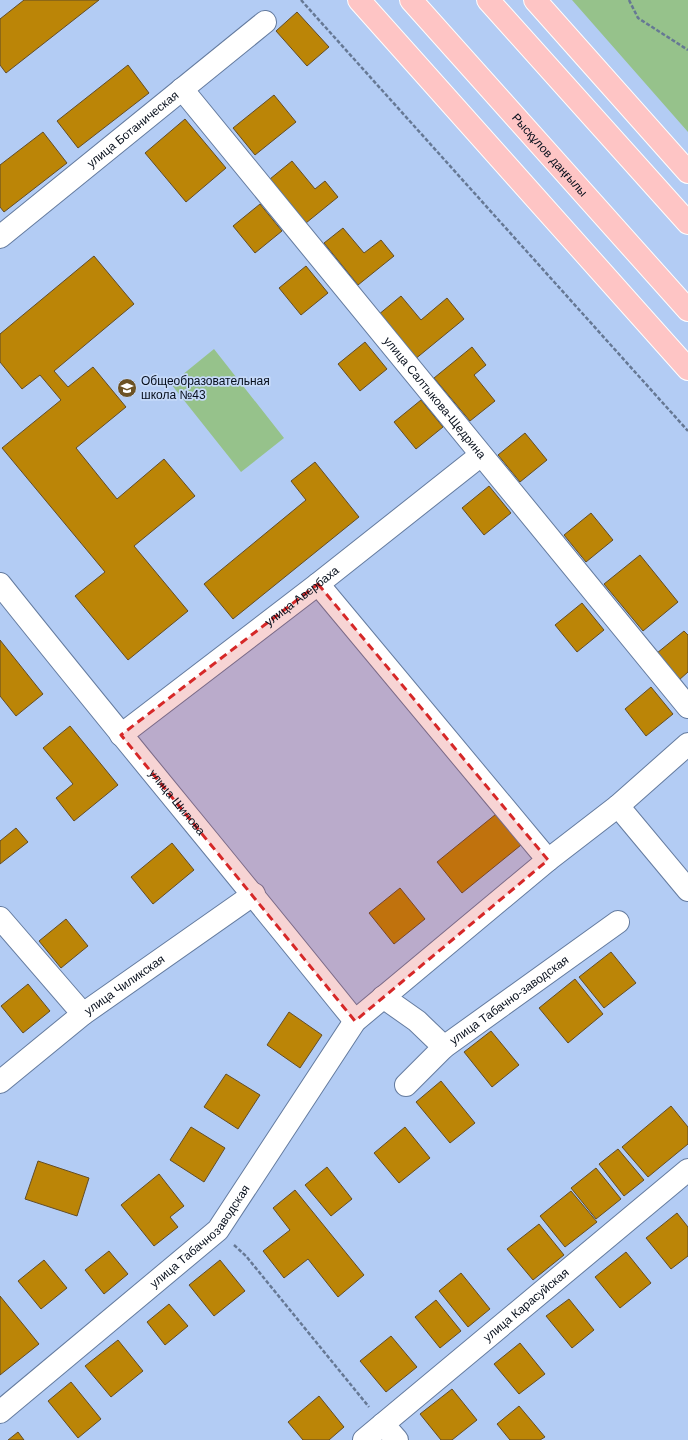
<svg xmlns="http://www.w3.org/2000/svg" width="688" height="1440" font-family="Arial,sans-serif">
  <rect width="100%" height="100%" fill="#b3ccf4"/>
  <!-- green -->
  <path fill="#96c28b" d="M572,0h116v132z
    M214,349l70,89 -43,34 -70,-88z"/>
  <!-- building -->
  <path fill="#bb8507" stroke="#634d27" d="M24,0h75l-93,73 -6,-8v-46z
    M297,12l32,35 -22,19 -31,-35z
    M128,65l21,28 -71,55 -21,-27z
    M274,95l22,27 -41,33 -22,-27z
    M185,119l41,49 -40,34 -41,-49z
    M43,132l24,31 -63,49 -4,-5v-42z
    M292,161l23,28 10,-8 13,16 -32,26 -36,-44z
    M260,204l22,27 -27,22 -22,-27z
    M343,228l21,25 17,-13 13,16 -36,29 -34,-42z
    M94,256l40,48 -80,67 14,16 25,-20 33,40 -50,41 41,51 47,-40 31,37 -61,50 54,65 -60,49 -53,-64 30,-24 -103,-124 59,-48 -21,-25 -18,14 -22,-27v-28z
    M306,266l22,27 -27,22 -22,-27z
    M401,296l20,24 26,-22 17,21 -50,41 -36,-45z
    M365,342l22,27 -27,22 -22,-27z
    M472,347l14,18 -12,10 21,26 -25,20 -36,-43z
    M421,400l22,27 -27,22 -22,-27z
    M525,433l22,27 -27,22 -22,-27z
    M315,462l44,55 -126,102 -29,-35 102,-84 -15,-19z
    M489,486l22,27 -27,22 -22,-27z
    M591,513l22,27 -27,22 -22,-27z
    M640,555l38,47 -35,29 -39,-47z
    M582,603l22,27 -27,22 -22,-27z
    M684,631l4,4v37l-9,8 -22,-27z
    M0,640l43,54 -27,22 -16,-20z
    M651,687l22,27 -27,22 -21,-27z
    M70,726l48,59 -44,36 -18,-23 17,-14 -30,-36z
    M501,810l25,31 -64,52 -25,-31z
    M16,828l12,14 -28,22v-23z
    M172,843l22,27 -41,34 -22,-27z
    M400,888l25,31 -31,25 -25,-31z
    M66,919l22,27 -27,22 -22,-27z
    M611,952l25,31 -32,25 -25,-31z
    M575,979l28,35 -35,29 -29,-35z
    M28,984l22,27 -27,22 -22,-27z
    M289,1012l33,23 -22,33 -33,-23z
    M491,1031l28,34 -27,22 -28,-35z
    M226,1074l34,21 -22,34 -34,-22z
    M441,1081l34,42 -25,20 -34,-41z
    M671,1106l17,21v17l-40,33 -26,-30z
    M191,1127l34,21 -21,34 -34,-22z
    M405,1127l25,31 -31,25 -25,-30z
    M618,1149l26,31 -20,16 -25,-32z
    M38,1161l51,17 -12,38 -52,-17z
    M327,1167l25,32 -21,17 -26,-31z
    M596,1168l25,31 -25,20 -25,-31z
    M159,1174l25,32 -14,11 8,10 -24,19 -33,-41z
    M295,1190l69,85 -26,22 -30,-38 -24,19 -21,-27 27,-21 -17,-22z
    M571,1191l26,31 -32,25 -25,-31z
    M677,1213l11,14v29l-17,13 -25,-31z
    M539,1224l25,31 -31,25 -26,-31z
    M109,1251l19,23 -24,20 -19,-24z
    M626,1252l25,31 -31,25 -25,-31z
    M44,1260l23,28 -26,21 -23,-28z
    M220,1260l25,31 -31,25 -25,-31z
    M461,1273l29,36 -22,18 -29,-36z
    M0,1296l39,48 -39,31z
    M569,1299l25,31 -22,18 -26,-32z
    M436,1300l25,31 -21,17 -25,-31z
    M169,1304l19,22 -23,19 -18,-23z
    M391,1336l26,31 -31,25 -26,-31z
    M118,1340l25,31 -32,26 -26,-31z
    M520,1343l25,31 -26,20 -25,-30z
    M71,1382l30,37 -23,19 -30,-37z
    M452,1389l25,31 -25,20h-11l-21,-26z
    M319,1396l25,31 -15,13h-26l-15,-18z
    M519,1406l26,31 -5,3h-30l-13,-16z
    M18,1432l6,8h-16z"/>
  <g fill="none" stroke-linecap="round" stroke-linejoin="round">
    <!-- minor casing -->
    <g stroke="#647b9f" stroke-width="24">
      <g id="minor">
        <path id="s1" d="M182,89l506,618"/>
        <path id="s2" d="M0,237l265,-215"/>
        <path id="s3" d="M0,584c117,147 237,290 355,437"/>
        <path d="M318,584l230,276"/>
        <path id="s4" d="M121,735l197,-151 163,-129"/>
        <path d="M618,806l70,84"/>
        <path d="M0,918l83,96"/>
        <path d="M383,997l34,24 27,26"/>
        <path id="s5" d="M0,1082l83,-68 171,-120"/>
        <path id="s6" d="M406,1085l38,-38 174,-125"/>
        <path id="s7" d="M0,1412l218,-182 137,-209 193,-161 70,-54 70,-62"/>
        <path d="M383,1424l14,16"/>
        <path id="s8" d="M364,1440l324,-270"/>
      </g>
    </g>
    <!-- major casing -->
    <g stroke="#fff" stroke-width="24">
      <g id="major">
        <path d="M359,0l329,369"/>
        <path id="s9" d="M411,0l277,310"/>
        <path d="M488,0l200,223"/>
        <path d="M535,0l153,172"/>
      </g>
    </g>
    <!-- path -->
    <path stroke="#667894" stroke-width="2.5" stroke-dasharray="4 2" stroke-linecap="butt" d="M301,0l387,431
      M629,0l9,18 50,32
      M234,1245l12,11 123,151"/>
    <!-- minor -->
    <use href="#minor" stroke="#fff" stroke-width="22"/>
    <!-- major -->
    <use href="#major" stroke="#fec5c5" stroke-width="22"/>
  </g>
  <!-- marked area -->
  <path fill="#d62828" fill-opacity="0.2" stroke="#d62828" stroke-width="3" stroke-dasharray="8 5" stroke-linejoin="round" d="M318,584l230,276 -193,161 -234,-286z"/>
  <!-- icons -->
  <defs>
    <g id="school-disc" transform="scale(1)"><circle r="9.5" fill="#6c5224" stroke="#c5d9f9"/><path d="M0-5L7-2L0 1L-7-2ZM-4 1L0 2.5L4 1V4Q0 6-4 4Z" fill="#fff"/></g>
  </defs>
  <g fill-rule="evenodd">
    <use href="#school-disc" x="127" y="388"/>
  </g>
  <g text-anchor="middle" dominant-baseline="central" stroke-width="3.5" stroke-linejoin="round" paint-order="stroke">
    <!-- street labels -->
    <g font-size="12" fill="#070f1c" stroke="#c5d9f9">
      <text stroke="none"><textPath href="#s2" startOffset="171">улица Ботаническая</textPath></text>
      <text stroke="none"><textPath href="#s9" startOffset="208">Рысқұлов даңғылы</textPath></text>
      <text stroke="none"><textPath href="#s1" startOffset="399">улица Салтыкова-Щедрина</textPath></text>
      <text stroke="none"><textPath href="#s4" startOffset="228">улица Авербаха</textPath></text>
      <text stroke="none"><textPath href="#s3" startOffset="281">улица Шилова</textPath></text>
      <text stroke="none"><textPath href="#s5" startOffset="158">улица Чиликская</textPath></text>
      <text stroke="none"><textPath href="#s6" startOffset="134">улица Табачно-заводская</textPath></text>
      <text stroke="none"><textPath href="#s7" startOffset="267">улица Табачнозаводская</textPath></text>
      <text stroke="none"><textPath href="#s8" startOffset="211">улица Карасуйская</textPath></text>
    </g>
    <!-- poi labels -->
    <g font-size="12" fill="#070f1c" stroke="#c5d9f9" text-anchor="start">
      <text x="141" y="381">Общеобразовательная<tspan x="141" dy="14">школа №43</tspan></text>
    </g>
  </g>
</svg>
